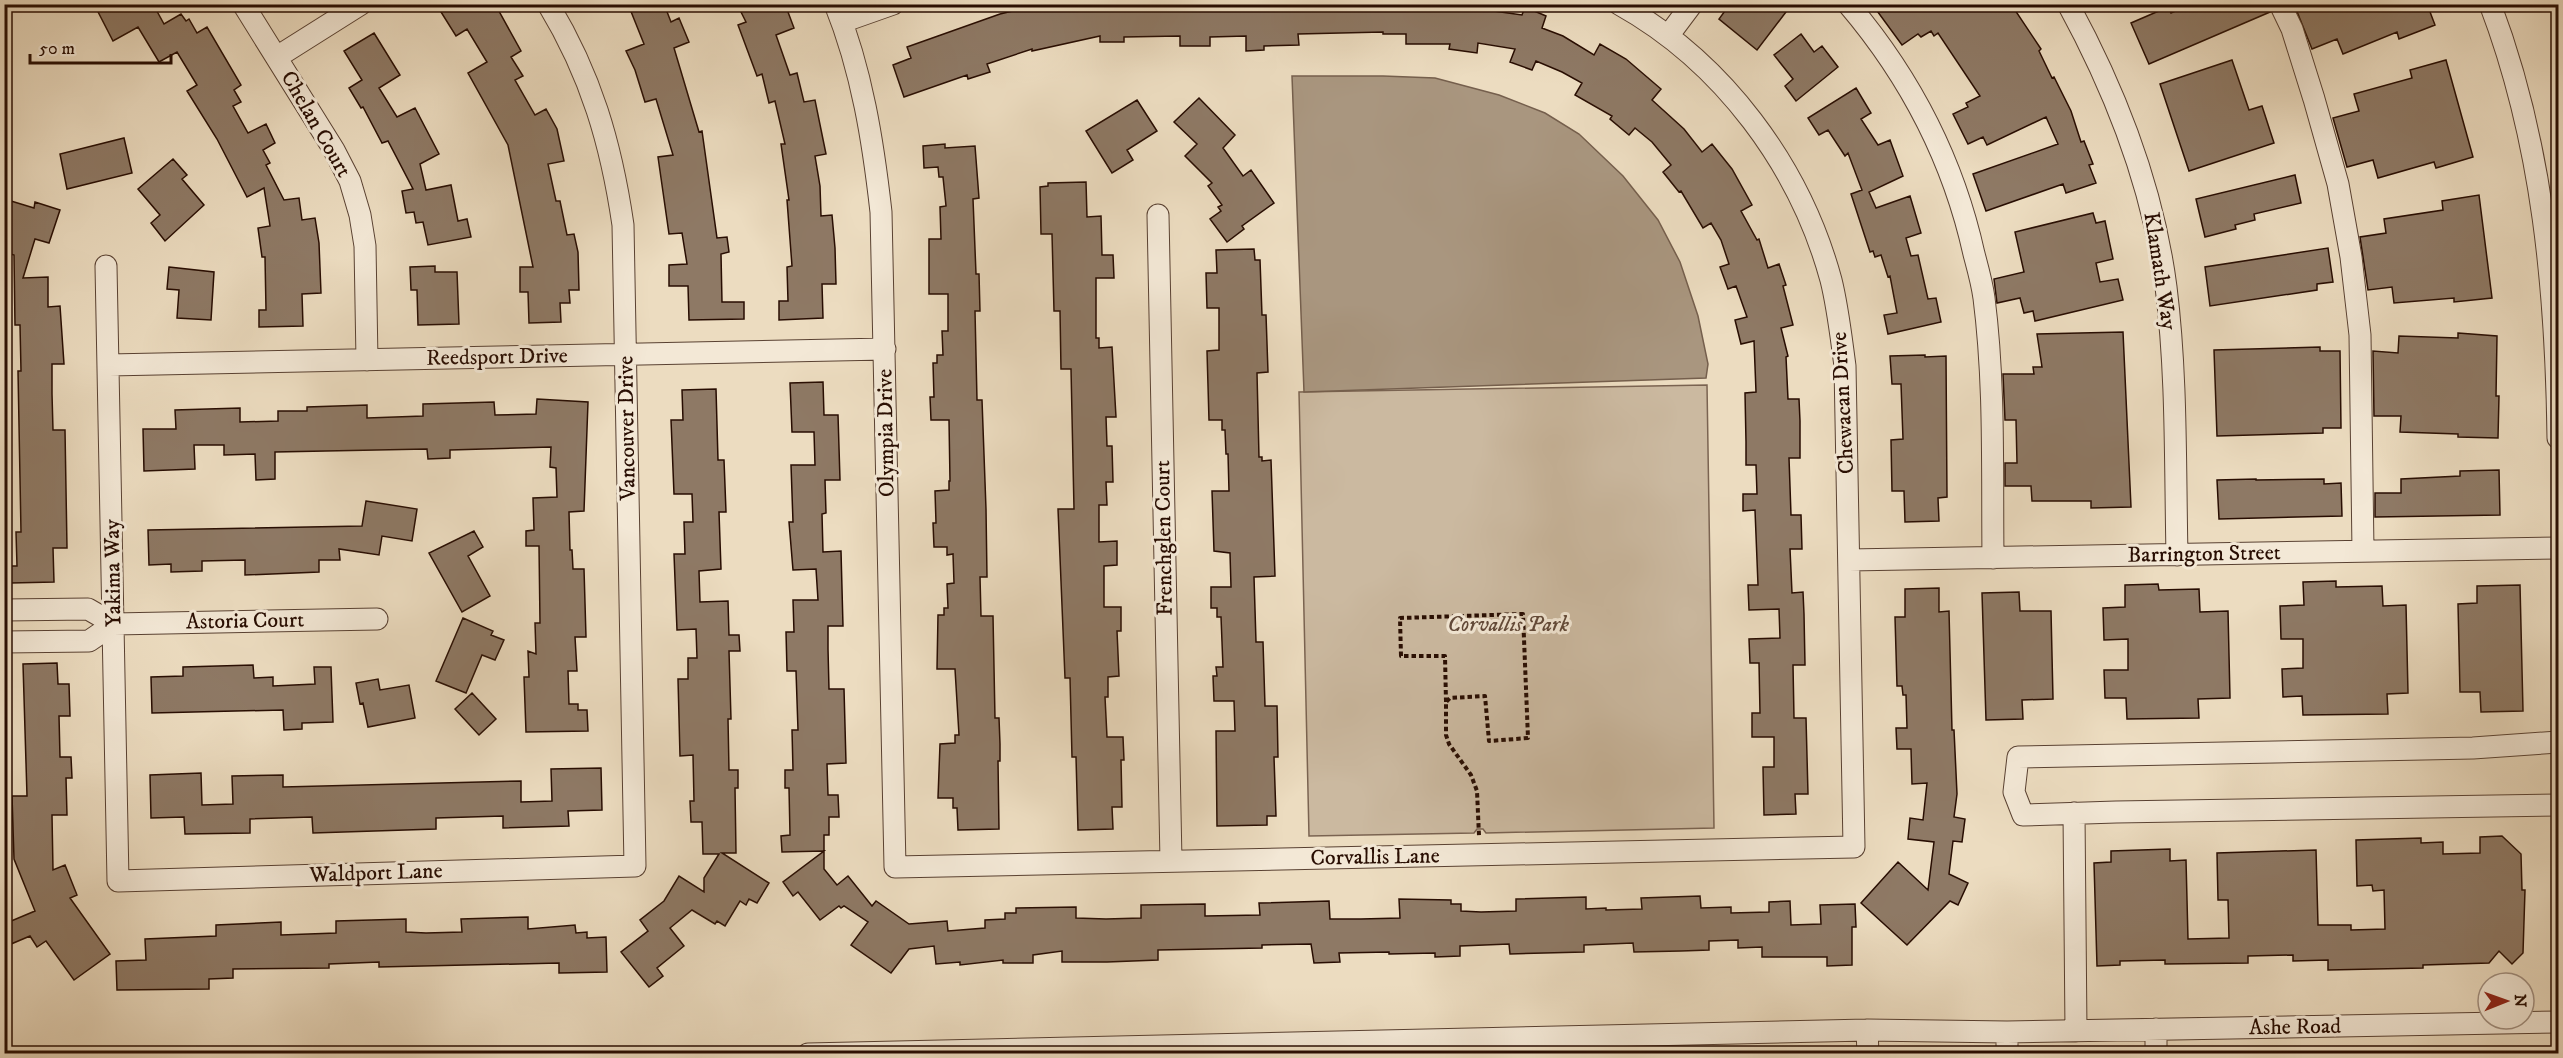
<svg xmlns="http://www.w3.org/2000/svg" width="2563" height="1058" font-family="'IM FELL DW Pica',serif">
  <rect width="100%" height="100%" fill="#ecdcc0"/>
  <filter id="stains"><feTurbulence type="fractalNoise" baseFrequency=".00333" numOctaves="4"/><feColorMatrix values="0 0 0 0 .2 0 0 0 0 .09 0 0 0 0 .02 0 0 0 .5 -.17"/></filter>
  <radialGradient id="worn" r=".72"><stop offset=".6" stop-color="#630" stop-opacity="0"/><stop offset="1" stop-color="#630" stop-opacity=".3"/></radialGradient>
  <!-- green -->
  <path fill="#cbb9a0" stroke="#7a6351" stroke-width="1.5" d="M1707,385l7,443 -228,5 -3,-4h-6l-3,4 -165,3 -10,-444z"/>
  <!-- water -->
  <path fill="#a9967f" stroke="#755f4d" stroke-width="1.5" d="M1292,76h91l52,2 64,17 46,18 34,21 44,42 35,44 22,42 18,54 10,48 -2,14 -402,14z"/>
  <!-- building -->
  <path fill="#8e7965" stroke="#280d02" stroke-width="1.5" d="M94,4h59l11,20 17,-10 5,7 3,-2 8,14 10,-6 34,58 -7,5 7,12 -8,4 15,27 18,-9 9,19 -12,7 7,13 -4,2 18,35 15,-2 3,22 13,-2 4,25 2,50 -19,1 1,32 -44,1v-17h7l-1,-53h-3l-4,-29 12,-2 -6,-38 -17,9 -30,-58 -30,-48 10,-6 -20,-33 -18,10 -21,-35 -25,14z
    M436,4h59l26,47 -10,6 12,19 -8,4 20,35 11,-6 11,20 7,32 -16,3 8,37h4l7,34 7,-1 4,18 1,38h-10l1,13h-10l1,19 -32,1 -1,-31h-8v-25h13l-25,-122 -40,-72 19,-11 -20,-33 -11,7z
    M628,4h36l7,18 8,-4 10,24 -15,6 25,84 3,-1 15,107 10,-1 2,15 -8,2 1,48h22v17l-55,1 -1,-34h-19v-21l18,-1 -5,-31 -13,1 -11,-77 15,-2 -17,-56 -11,3 -10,-32 -9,-19 18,-7z
    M737,4h48l9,24 -18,7 14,40 7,-2 7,29 11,-2 11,54 -11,2 5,30 1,30 11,-1 3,33 1,36h-14l1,34 -44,2v-19h9l-1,-34 5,-1 -5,-66h2l-8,-56h4l-10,-43 -6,2 -7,-29 -5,2 -19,-51 8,-3z
    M1042,4h446l-1,6 35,5 3,-8 21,9 -4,12 21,8 31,19 6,-11 26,15 35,30 -9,11 32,29 18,23 10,-8 20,25 20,36 -11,6 16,29 2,-1 9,29 11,-4 7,21 -3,1 10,39 -12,3 7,28 -2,1 2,42h11l1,22v37h-11l2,57h10l1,34h-12l2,44 11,-1 1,22 1,51h-12l1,53h12l2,76h-13l1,20 -32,1 -1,-48h11v-30h-22v-24h8l-1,-50h-9l-1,-24 31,-1 -1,-29 -30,1 -1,-25h10l-3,-75 -12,1v-17h14l-1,-29h-10v-23l-1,-49 11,-1 -2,-51 -13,3 -6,-24 12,-3 -11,-31 -8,3 -8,-22 9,-3 -8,-24 -10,-17 -8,5 -22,-37 -2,1 -16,-20 8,-7 -19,-23 -17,-14 -6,7 -19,-16 2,-3 -37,-21 7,-12 -20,-11 -26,-11 -4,9 -22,-8 5,-13 -37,-6 -1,10 -28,-4 1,-5h-44v-10h-23v-2l-85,2 1,11 -35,1v4l-18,1v-15l-36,1v9h-30v-10l-56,1v5h-24v-6l-68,15v-2l-45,15 3,8 -22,7 -1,-4 -63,22 -11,-32 18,-7 -4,-11 93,-33z
    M1730,4h62l-35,46 -38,-31z
    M1872,4h139l30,45 -2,2 13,27 2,-1 17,34 10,31 3,-1 9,23 -4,1 7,18 -30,10 -3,-9 -77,27 -13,-37 85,-30 -12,-27 -59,28 -4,-8 -15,7 -15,-30 15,-7 -2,-4 14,-7 -42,-63 -4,3 -3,-5 -10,6 -3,-3 -16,11z
    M2191,4h76l3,8 -121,52 -18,-41 37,-16 3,6z
    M2294,4h133l8,21 -36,14 -2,-7 -54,22 -6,-15 -25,10z
    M374,33l26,42 -21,13 18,29 18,-9 24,46 -19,10 6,26 25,-5 7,36 9,-2 4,18 -43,8 -5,-23 -7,1 -2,-11 -8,1 -4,-22 11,-2 -25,-48 -6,2 -19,-36 -2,1 -12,-20 13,-8 -18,-29z
    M1801,34l13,18 8,-6 16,21 -42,34 -11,-15 8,-7 -19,-24z
    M2232,60l17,50 13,-4 12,37 -85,28 -29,-87z
    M2446,60l27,97 -37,11 -2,-6 -56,16 -5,-18 -26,7 -14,-49 26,-7 -5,-17 58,-16 -2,-8z
    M1856,88l15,25 -10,6 17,26 12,-5 13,36 -34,16 7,16 34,-12 11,37 -15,5 5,18 7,-1 10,44 8,-1 5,24 -53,12 -4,-19 13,-2 -7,-37 -2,1 -7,-22 -6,2 -2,-6 -3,1 -19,-58 11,-4 -14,-37 -3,3 -17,-26 -9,5 -11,-17z
    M1199,98l36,37 -12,13 20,28 8,-6 23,33 -32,23 2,3 -17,13 -17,-23 11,-8 -3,-4 4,-2 -14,-19 4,-3 -27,-27 12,-12 -23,-22z
    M1137,100l20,31 -30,19 6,10 -21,13 -26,-42z
    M124,138l8,35 -65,16 -7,-35z
    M945,144v4l30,-2 4,52 -6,1 3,75h3l1,37h-5l2,89h5l4,109 1,68h-7l1,39h12l2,102h4l1,26v17h-2l1,68 -41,1 -1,-22h-4v-10h-15l2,-54 15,-1v-8h4l-4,-66h-18l1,-54h6v-7h4l-1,-24 7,-1 -1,-29 -6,1v-8h-13l-1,-24h3l-1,-32 14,-1v-9h1l-1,-61h-18l-1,-23h4l-1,-34h4v-8h6l-1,-24h6v-37h-19v-55h12l-1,-32 6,-1 -3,-29h-4l-1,-10 -14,1 -1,-22z
    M173,159l14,16 -5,4 22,26 -39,36 -14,-18 9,-8 -22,-26z
    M2295,175l6,28 -47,11 1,6 -20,5 1,4 -31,8 -9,-38z
    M1086,182l1,35 14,-1 1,39h11l1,23h-18v60h3v10l13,-1 4,70h-10l1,29h5l1,36h-7l1,23h-8v37l18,-1v24l-13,1v41h17v24h-4l2,45 -11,1v20h-3l2,40h16l1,23h-3l1,47h-10l1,22 -35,1 -2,-73h-4l-2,-79h-5l-7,-169h16l-3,-140h-10l-1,-58h-6l-2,-77h-11l-1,-47 8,-1v-3z
    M2479,195l13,103 -38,4v-4l-60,5 -2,-16 -24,3 -8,-53 26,-4 -2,-14 59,-9 -1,-9z
    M11,201l23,7 1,-6 25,8 -11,33 -14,-4 -12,39 25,-1v30l12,-1 4,58h-12v30l1,36h12l2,118h-14l1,34 -43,1v-17h6l-1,-34h5l-3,-161h3l-1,-46h-5l-1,-70 -10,-3v-30z
    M2093,213l3,10 9,-2 8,38 -17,4 4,19 18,-3 5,21 -88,21 -2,-10 -9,2 -4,-15 -23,5 -3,-24 30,-7 -9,-40z
    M2328,248l5,34 -16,2v6l-107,16 -5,-39z
    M1254,249l1,11h5l2,55h4l2,57 -11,1 2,84h3v4l9,-1 4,116 -21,1 2,65h7l2,64h12l1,51h-4l2,59h-9v9l-50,1 -1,-95h19l-1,-30h-20l-1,-25h4l-1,-9h7l-2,-50h-4v-9h-6v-21h20l-1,-34 -16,-2 -2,-60h17l-1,-37h-2l-1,-24h-3v-10h-13l-2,-69 12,-1v-42h-12l-1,-35h11l-1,-23z
    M435,266v6h22l2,52 -41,1 -1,-35h-6l-1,-23z
    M169,267l45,5 -3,48 -34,-2 2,-28 -12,-1z
    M2123,332l8,175 -40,1v-7h-59l-1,-15h-26v-23h12l-1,-43h-11l-2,-46h31l-1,-7h9l-5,-33z
    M2458,333l39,3 -1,60h3l-1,42 -40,-1v-3l-58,-2 1,-16h-27l-1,-65 25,2 1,-17 59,2z
    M2320,347v4h20l1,77h-18v5l-106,3 -3,-86z
    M1925,355v2l21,-1 1,141 -9,1 1,23 -34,1 -1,-31h-12l-1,-51 12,-1 -2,-55h-9l-2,-28z
    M823,382l1,33h14l2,65h-15l1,33 -4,1 1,38 18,-1 2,75h-15v23l1,40h15l2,74 -19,1 1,31h10l1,22h-10v18h-5v34l13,16 11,-9 24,30 4,-5 33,23 38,-3 1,10 37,-3v-8l20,-1v-6h11v-5l60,-1v11l30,1 35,-1v-13l64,-1v12l55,-1 -1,-12 70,-2 1,18h31l39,-1 -1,-19 52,1v4h10v7l20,1 35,-1v-12l70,-2v12l20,-1v2l36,-1 -1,-11 59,-2 1,12 30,-1v6l38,-1v-10l21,-1 1,24 30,-1 -1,-19 35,-1 1,23h-4v38l-25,1v-9h-65v-10l-24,1v-8l-29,1v9l-28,1 -47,1 -1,-9 -49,2v7l-74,2 -1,-10 -49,2v10l-25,1v-4l-46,1v-2l-50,1 1,9 -26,1 -3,-19 -49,1v3l-104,2v10l-51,2h-45v-11l-29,4v8h-30v-3l-43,5v-3l-24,2 -2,-18 -25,3 -18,24 -40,-28 17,-23 -24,-16 -3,2 -2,-2 -19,14 -22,-28 -5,4 -10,-14 41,-31 -42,1 -1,-16 9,-1 -1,-47h-4v-18h8l-1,-40h6l-2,-59h-9l-1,-39h8l-1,-32h25l-2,-31 -23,1 -4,-48h4l-2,-57h24l-1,-33h-22l-2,-49z
    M716,389l2,71h6l2,52h-7l2,57 -22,2 1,31 28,-1 1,34h10l1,16h-11l2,68h-3l1,51h9v18h-3l1,65h-14l47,30 -12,20 -8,-4 -3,6 -6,-4 -15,25 -8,-5 -2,3 -23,-14 -22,18 14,18 -27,22 6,8 -14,11 -28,-35 27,-21 -8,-11 24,-19 15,-25 25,16v-14l15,-24h-16l-1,-32h-11l-1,-21h4l-1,-46 -13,1 -2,-77h10v-21h9l-1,-29 -19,1 -3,-76h11l-1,-32h9l-1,-28h-18l-3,-74h12l-1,-30z
    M537,399l51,3 -4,109 -15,1 1,38h2l1,19h11l2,68h-11l2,34h-9l1,33h9v6h9l1,21 -62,1 -2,-55h5l-1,-26 8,3 -1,-31h5l-1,-77h-13v-15l8,-1 -1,-32 24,-1 -1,-29 -6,-1 1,-20 -101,3v8l-22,1 -1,-10 -152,3v27l-19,1 -1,-26 -31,1v-10h-30l1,24 -51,2 -1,-42h33l-1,-19 65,-2v14l38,-1v-10h29v-4l60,-2v13l56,-2v-12l71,-2 1,13 41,-1z
    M2499,470l1,45 -125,2v-24h26v-14l59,-3v-5z
    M2256,479v1l68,-1v5l17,-1 1,33 -123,3 -2,-39z
    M366,501l51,8 -5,32 -30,-5 -3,19 -40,-6 1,11h-21v12l-74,3v-15l-43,1v10l-31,1v-8l-22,1 -1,-35 214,-4z
    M474,531l9,16 -15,9 22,40 -28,16 -33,-59z
    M2336,581v6l46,-1 1,20 23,-1 2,88 -21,1 1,20 -85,1 -1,-19 -19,1 -1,-28 21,-1v-29h-22l-1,-33 24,-1 -1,-23z
    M2158,584l1,6 40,-1 1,23 28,-1 2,87 -32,1 1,19 -72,1 -1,-21h-21l-1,-28h24v-31l-24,1 -1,-32 22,-1v-22z
    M2520,585l3,126 -42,1 -1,-20h-20l-2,-88 19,-1v-17z
    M1939,588v24l10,-1 3,119h2l3,64 -3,23 11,2 -3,23 -9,-1 -4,33 19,9 -10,22 -8,-4 -43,44 -46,-42 37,-41 30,28 6,-48 -26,-3 2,-21 13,2 4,-37 -15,1 -1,-35h-14l-1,-21h11l-1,-33h-3l-1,-9h-5l-2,-69h10v-28z
    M2019,592l1,19h31l2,88 -31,1 1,19 -37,1 -4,-127z
    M463,618l30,13 -2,4 13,5 -9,20 -13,-5 -16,38 -30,-12z
    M57,663l1,21h11l1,32h-11l1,41h11l1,21h-6l1,37h-15l1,55 12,-5 12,30 -7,3 40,56 -36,26 -28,-39 -9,6 -7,-11 -26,11v-23l31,-13 -21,-52 -2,-63h15l-4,-132z
    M253,665l1,13 19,-1v9l42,-2 -1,-17h17l2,55 -31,1v6l-18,1 -1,-20 -131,3 -1,-36 32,-1v-9z
    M378,679l2,11 29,-5 6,33 -47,9 -5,-24 -3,1 -4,-21z
    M472,693l24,26 -17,16 -24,-26z
    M601,768l1,42 -34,1 1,15 -66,2v-12l-67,2v11l-123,4 -1,-16 -62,2v14l-65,1 -1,-17 -33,1 -1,-43 51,-2 1,32 31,-1 -1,-28 51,-1v12l238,-6v21l31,-1 -1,-32z
    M2502,836l19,18 1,36h3l-2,63 -11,11 -13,-13 -10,12 -66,2v3l-95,2v-10l-35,1v-6l-45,1v7l-83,1v-4l-45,1v4l-23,1 -3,-103 17,-1v-11l59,-2v12l16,-1 2,79 41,-1 -1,-38h-10l-1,-47 99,-3 2,75h33v5l34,-1 -1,-39 -11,1 -1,-6 -15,1 -1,-46 65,-2v5l22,-1v12l37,-1v-16z
    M528,917v12l47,-4 1,8 11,-1v6l19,-1 1,35 -48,1v-10l-180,4v-5l-50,2v4l-96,1v9l-24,1v10l-92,1 -1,-29 30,-1 -1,-21 71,-3v-11l65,-3v13l55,-2v-12l70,-2v13l20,1 36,-1 -1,-13z"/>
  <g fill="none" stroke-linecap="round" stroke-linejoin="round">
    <!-- minor casing -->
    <g stroke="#594132" stroke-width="23">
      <path id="minor" d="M243,4l91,146 16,31 10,34 5,31 2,114
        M835,4c27,67 38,137 46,208l14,655 959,-20 -9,-481c-4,-29 -7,-58 -14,-86 -31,-114 -108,-218 -212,-276
        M1848,4c63,74 105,155 126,250 4,15 8,29 10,44 11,86 8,174 9,260
        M2068,4c48,88 85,183 98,283 11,88 9,178 11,268
        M2280,4l12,25 22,70 24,85 13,73 9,78 3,216
        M2490,4c53,139 66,287 68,434
        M842,22l51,-18
        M1668,36l24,-32
        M277,57l84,-53
        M1158,215l13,646
        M106,266l12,615 517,-15 -12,-641c-12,-82 -32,-150 -75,-221
        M109,365l776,-16
        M1849,560l709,-12
        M4,610l84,-1 26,15
        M114,624l263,-5
        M4,642l85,-1 25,-17
        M2558,742l-85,6 -455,9 -4,35 9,23 93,-3 442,-7
        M2074,813l2,218
        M2156,1029v25
        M1867,1030l1,24
        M2007,1032v22
        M808,1054l1059,-24 140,2 551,-10"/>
    </g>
    <!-- path -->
    <path stroke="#280d02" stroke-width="4" stroke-dasharray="4.5 3" stroke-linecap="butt" d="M1446,702l-1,-46h-44l-1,-38 123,-4 5,124 -39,3 -4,-45 -35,2 -4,4v33l3,9 22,31 6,16 2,45"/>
    <!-- minor -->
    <use href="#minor" stroke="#f3e8d6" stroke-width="21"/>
  </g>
  <g text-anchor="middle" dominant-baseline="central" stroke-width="6" stroke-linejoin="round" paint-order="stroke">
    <!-- street labels -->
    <g font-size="22" fill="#280d02" stroke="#f3e8d6">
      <text transform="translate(316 124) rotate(60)">Chelan Court</text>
      <text transform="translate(2160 271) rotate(81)">Klamath Way</text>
      <text transform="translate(497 357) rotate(-1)">Reedsport Drive</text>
      <text transform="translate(1843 403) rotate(-93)">Chewacan Drive</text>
      <text transform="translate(627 428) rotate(-91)">Vancouver Drive</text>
      <text transform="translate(886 433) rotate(-91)">Olympia Drive</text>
      <text transform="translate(1164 538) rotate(-91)">Frenchglen Court</text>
      <text transform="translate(2204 554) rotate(-1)">Barrington Street</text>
      <text transform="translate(113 573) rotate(-91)">Yakima Way</text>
      <text transform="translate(245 621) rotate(-1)">Astoria Court</text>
      <text transform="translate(1375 857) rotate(-1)">Corvallis Lane</text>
      <text transform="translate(376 873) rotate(-2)">Waldport Lane</text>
      <text transform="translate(2295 1027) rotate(-1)">Ashe Road</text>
    </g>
    <!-- park labels -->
    <g font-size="22" font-style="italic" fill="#614939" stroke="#f3e8d6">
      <text x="1508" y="624">Corvallis Park</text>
    </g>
  </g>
  <!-- margin -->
  <rect width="2563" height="1058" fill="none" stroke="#ecdcc0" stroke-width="24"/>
  <rect x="6" y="6" width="2551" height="1046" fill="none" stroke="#280d02" stroke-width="3"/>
  <rect x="12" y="12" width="2539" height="1034" fill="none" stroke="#280d02" stroke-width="1.5"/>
  <!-- north arrow -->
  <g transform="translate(2506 1001) rotate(89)"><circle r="28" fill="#f3e8d6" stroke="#a29081" stroke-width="1.5"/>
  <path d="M0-4.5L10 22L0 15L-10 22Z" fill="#8f2418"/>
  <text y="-9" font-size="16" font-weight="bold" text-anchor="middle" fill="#280d02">N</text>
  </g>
  <!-- scale -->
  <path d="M30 54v9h141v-9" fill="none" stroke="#280d02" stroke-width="3"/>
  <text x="39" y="54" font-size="18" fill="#280d02" stroke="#f3e8d6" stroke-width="4.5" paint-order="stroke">50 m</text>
  <rect width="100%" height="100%" filter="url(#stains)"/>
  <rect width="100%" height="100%" fill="url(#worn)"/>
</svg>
